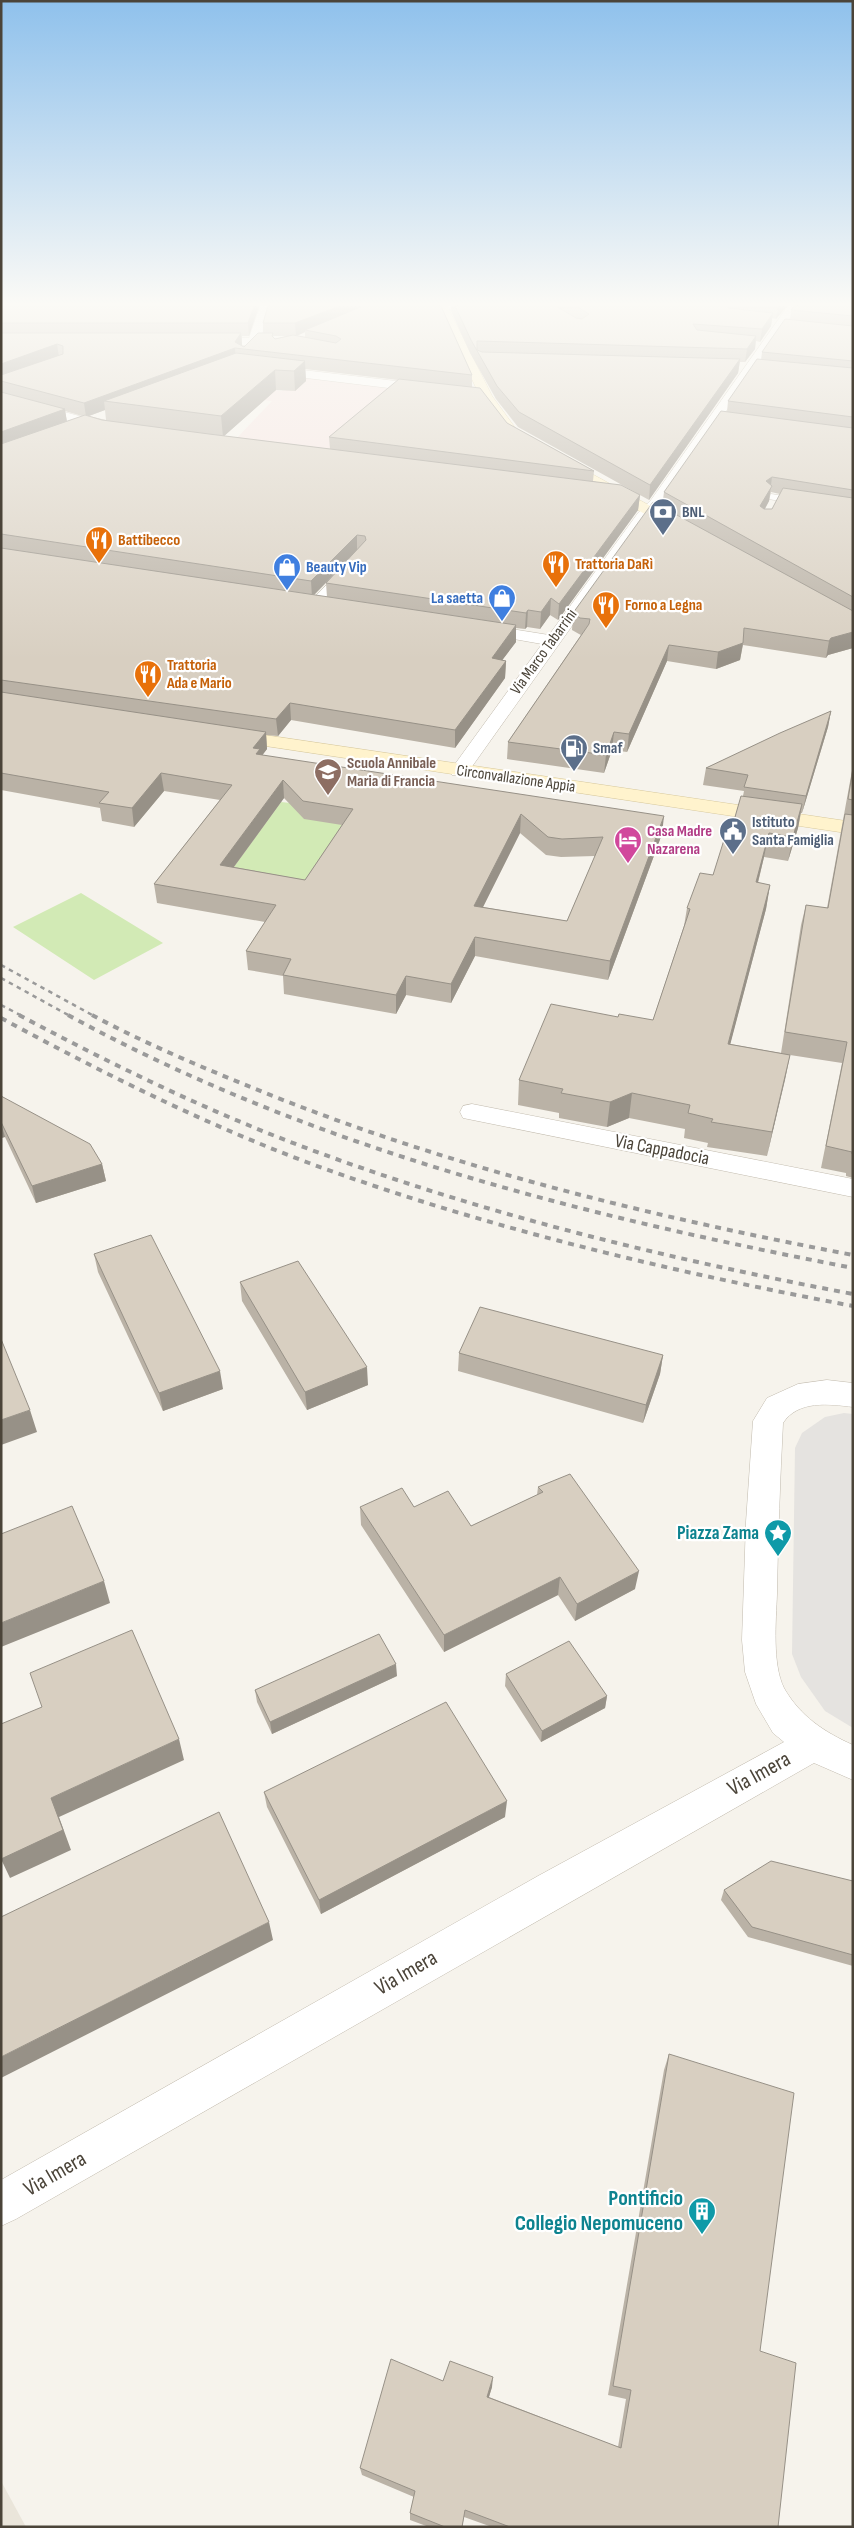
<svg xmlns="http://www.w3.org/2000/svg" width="854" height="2528" font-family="'Sofia Sans Condensed',sans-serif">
  <rect width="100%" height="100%" fill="#f6f3ec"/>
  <!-- residential -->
  <path fill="#eae5da" d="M1,2481l25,46h-25z"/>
  <!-- medical -->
  <path fill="#f6e3e0" d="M295,377l21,2 155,19 -29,68 -207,-26 37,-39 -80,-9 25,-9 65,8z"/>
  <!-- green -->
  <path fill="#d2eab5" d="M281,802l28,3 -6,13 18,3 42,-8 -57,85 -84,-15z
    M81,893l82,50 -69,37 -81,-53z"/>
  <!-- parking -->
  <path fill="#e5e3e0" d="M844,1413l9,1v314l-28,-17 -24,-34 -9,-23 3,-206 7,-15 23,-16z"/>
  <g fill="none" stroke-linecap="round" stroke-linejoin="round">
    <!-- lane casing -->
    <g stroke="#c2bbae" stroke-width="1">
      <path id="lane" d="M771,494l29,4 5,3 -5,3 -32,-5 -2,-2z
        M339,572l8,2 -29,32h-8v-4z"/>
    </g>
    <!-- street casing -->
    <g stroke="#c2bbae" stroke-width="1">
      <path id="street" d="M260,306h10l-9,32 26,1 6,3 -2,2 -33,1 -10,12 -4,2 -6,-4 8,-10 -41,-1 -6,-3 6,-3h44z
        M439,306h20l-5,3 -15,1z
        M788,306h10l-137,200 -13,13 -182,256h-14l-2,-4 92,-127 -68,-12 -2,-3 2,-3 6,-2 69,11 89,-122 13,-13z
        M269,366l161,19 6,4 -6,4 -165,-20 -2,-3z
        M1,395l112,30 1,3 -6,4 -107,-29z
        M472,1104l381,75v18l-390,-79 -3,-6 3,-6z
        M827,1380l26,3v24c-24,-3 -55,-7 -70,16 -3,57 -5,114 -6,171 -1,27 -5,70 7,94 16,28 40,44 69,57v35l-39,-17 -798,456 -15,7v-46l537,-304 246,-134 -11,-9 -17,-29 -11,-32 -3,-32 4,-118 7,-101 14,-23 31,-14z"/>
    </g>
    <!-- secondary casing -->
    <g stroke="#d6c79b" stroke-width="1">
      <path id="secondary" d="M437,306h10l45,90 24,33 -2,3h-10l-24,-36z
        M561,457l124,68 2,3 -7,4 -5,-1 -119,-67 -2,-3 2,-3z
        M231,730l622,92v12l-628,-94 -3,-4 3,-4z"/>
    </g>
    <!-- lane -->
    <use href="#lane" fill="#fff" fill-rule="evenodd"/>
    <!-- street -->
    <use href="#street" fill="#fff" fill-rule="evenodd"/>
    <!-- secondary -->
    <use href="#secondary" fill="#fff3cd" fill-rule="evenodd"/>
    <!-- rail-far1 -->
    <path stroke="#9a9a9a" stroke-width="2.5" stroke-dasharray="4.5 4.5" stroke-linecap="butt" d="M1,965l93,51
      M1,978l69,38
      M1,1005l21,11"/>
    <!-- rail -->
    <path stroke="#9a9a9a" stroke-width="4" stroke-dasharray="6 6" stroke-linecap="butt" d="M19,1015c94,50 190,97 290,134 177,66 359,110 544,145
      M68,1015c243,133 515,201 785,253
      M92,1015c52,28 107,51 161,73 194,79 395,128 600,167
      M1,1018c100,54 201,105 308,145 177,65 359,108 544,143"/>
  </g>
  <!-- wall -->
  <path fill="#bab2a6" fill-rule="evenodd" d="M1,306h258l-10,30h-7v10l2,1 19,-14v-10l5,-17 204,69v13l35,35 87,48 -1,10 47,14 -2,15 -80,110 -8,-5 -10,14 -13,-2 -2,2 -9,-1v14l-14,18 4,1 -1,17 -50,70 -164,-28 -13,16 -12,-1 1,14 -5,6 400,79 -54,146 -133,-24 -24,47 -45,-8 -10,19 -112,-20 -1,-18 -35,-6 -2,-19 19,-29 -108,-19 -3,-19 66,-84 -56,-9 -30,36 -32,-6 -2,-13 -99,-18zM305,332v5l-8,-1zM273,336h14l-12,3zM305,369l93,11 -69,57 1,12 -106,-13 52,-46 19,1 11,-10zM105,410l1,10 -17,-4zM65,411l17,5 -15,5zM331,578l-5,5 1,14 -13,-2zM284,798l20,21 38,6 -37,55 -71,-13zM520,833l26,22 15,2 34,-1 -28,65 -84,-14z
    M451,306h336l-11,13 -4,-1 -1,8 -11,16 -4,-1 -1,8 -10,13h-5l-2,11 -89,127 -131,-73 -22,-28 -26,-46 -19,-42z
    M853,306v342l-25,7 -2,3 -83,-13 -3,15 -24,9 -49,-8 -40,91 -15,-2 -8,23 -97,-14 1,-17 73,-107 -2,-1 -7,-4 1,-17 89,-106 2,-15 63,-80 1,-11 33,-41 1,-8 28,-32 1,-10zM771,492l9,2 -8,15h-7l4,-8z
    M831,711l-3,16 -26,86h-1l-3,15 -10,33 -24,-4 -6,26 12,2 -4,24 -36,135 51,9 20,-128 5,-20 21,3 26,-143v413l-7,-2v-3l-25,-5 21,-105 -52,-8 -23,101 -60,-9 1,-4 -24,-5 1,-9 -56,-11 -22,9 -48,-9v-5l-41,-8 1,-25 99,-63 35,3 31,-94 3,-18 26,-33 30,-79 1,-5 -41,-6 3,-17z
    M1,1096l101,68 4,17 -70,22 -31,-66 -4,1z
    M94,1254l129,135 -60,22 -65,-139z
    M240,1282l128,103 -61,25 -65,-109z
    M459,1353l204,2 -3,19 -17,49 -185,-52z
    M538,1487l97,102 -60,32 -17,-26 -114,57 -83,-127 -1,-18h54l57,19 66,-31z
    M506,1674l101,22 -2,12 -64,34 -36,-56z
    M397,1676l-125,58 -15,-32 -2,-12z
    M264,1792l241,25 -184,97 -54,-107z
    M853,1881v85l-105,-29 -27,-37 3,-10z
    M669,2054l91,297 18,176h-286l-28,-10 -2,10h-33l-19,-7v-7l4,-16 -52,-22 -2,-7 83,-87 49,6 -3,10 129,50 8,-48 -18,-4 56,-325z"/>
  <!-- shaded-wall -->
  <path fill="#979187" d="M254,306h5l-10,30 -1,-13z
    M340,306h33l-68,24v2l-9,4 -1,-13z
    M778,306h9l-11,13z
    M773,313l-2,13 -11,16 2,-13z
    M241,333l1,13 -1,2 -6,-6z
    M756,336l-1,13 -10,13 2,-13z
    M57,344l2,13 -58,21v-14z
    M235,348l1,13 -132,40 1,9 -19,7 -2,-14z
    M740,359l-2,14 -89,127 1,-15z
    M305,361l1,20 -11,10 -1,-20z
    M275,370l1,20 -53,47 -2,-21z
    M65,409l2,14 -66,25v-16z
    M772,477l-3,24 -11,20 2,-15 6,-25z
    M640,495l-2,15 -80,110 1,-16z
    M357,535v15l-45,47 -1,-16z
    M551,598l-1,17 -10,14 1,-17z
    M528,610l-1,17 -2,2 1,-16z
    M516,625v17l-25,33 1,-17z
    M853,632v16l-25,7 -2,3 3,-17 2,-3z
    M743,643l-3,17 -24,9 2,-17z
    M669,645l-2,16 -40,91 2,-18z
    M506,661l-1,17 -50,70v-18z
    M290,703l1,17 -13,16 -2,-17z
    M831,711l-3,16 -26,86 4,-17z
    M266,732l1,17 -6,8 1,9 -9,-18z
    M614,732l-2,18 -8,23 2,-18z
    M161,773l3,18 -30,36 -2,-19z
    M283,780l1,18 -62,85 -2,-18z
    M802,804l-4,24 -10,33 5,-24z
    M521,814l-1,19 -46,92v-19z
    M664,816l-2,18 -54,146 2,-19z
    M769,833l-5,24 -12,49 4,-24z
    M770,885l-4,24 -42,159 4,-24z
    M475,937v19l-24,47v-19z
    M406,976v19l-10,19v-19z
    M790,1055l-5,25 -18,76 5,-24z
    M632,1093l-3,25 -22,9 3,-25z
    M1,1123l4,14 -4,1z
    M102,1164l4,17 -70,22 -4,-17z
    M663,1355l-3,19 -17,49 3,-18z
    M367,1367l1,18 -61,25 -2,-18z
    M220,1371l3,18 -60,22 -4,-18z
    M30,1410l7,22 -36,13v-25z
    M639,1571l-4,18 -60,32 2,-17z
    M560,1577l-2,18 -114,57v-17z
    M104,1581l6,22 -109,44v-24z
    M396,1664l1,12 -125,58 -2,-12z
    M607,1696l-2,12 -64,34 1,-11z
    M179,1739l5,21 -125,57 12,33 -61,28 -9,-19 50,-61z
    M507,1801l-2,16 -184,97 -2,-14z
    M269,1922l4,18 -272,138v-21z
    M493,2377l-1,10 -6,19 1,-9z"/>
  <!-- building -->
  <path fill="#d8cfc1" stroke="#979187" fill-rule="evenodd" d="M1,306h253l-6,17h-247z
    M268,306h72l-45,17h-32z
    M363,306h78l31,69 -237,-27 -151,55 -83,-22v-6l62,-21v-8l-6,-2 -56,20v-31h240l-6,9 9,5 14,-14h15l-1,3 3,3 18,-4 43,8 5,-4 -5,-3 -31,-6z
    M455,306h101l20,12 6,1 7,-5 -13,-8h151l1,2 45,5 -11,16 -69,-5 4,6 59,6 -9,13 -270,-8v9l5,2 258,7 -90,126 -131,-73 -22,-26 -26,-46z
    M794,306h59v10l-62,-6z
    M785,319l68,7v35l-91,-9z
    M236,353l69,8 -11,10 -19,-1 -54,46 -117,-15z
    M757,359l96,9v49l-125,-16z
    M399,379l81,9 27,35 87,48 -265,-34z
    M1,392l64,17 -64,23z
    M721,411l132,17v62l-81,-13 -6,4 6,5 -12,20 4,3h8l11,-21 70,10v99l-189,-105z
    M85,415l17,5 107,14 412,51 19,10 -81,109 -8,-6 -10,14 -13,-2 -2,3 -200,-30 40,-43 -1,-4 -8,-1 -46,46 -310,-47v-90z
    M653,502l200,109v21l-22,6 -2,3 -85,-13 -1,15 -25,9 -49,-7 -40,89 -15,-2 -8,23 -98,-13 81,-118 1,-5 -10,-1 -7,-5z
    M1,548l515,77 -24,33 14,3 -51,69 -165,-27 -14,16 -275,-39z
    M1,692l265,40 -13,16 7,1 -4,5 408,62 -54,145 -135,-24 -24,47 -45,-8 -10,19 -113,-20 8,-16 -45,-8 30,-46 -122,-21 78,-99 -71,-12 -29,35 -33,-5 10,-11 -108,-19zM283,780l20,21 50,8 -48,71 -85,-15zM521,814l27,23 14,2 41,-2 -36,84 -93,-15z
    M831,711l-25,85 -62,-9 4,-12 -42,-7 74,-35z
    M853,769v31l-5,-1z
    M741,796l61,8 -9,33 -24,-4 -13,49 14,3 -42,159 62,11 -18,77 -61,-10 2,-3 -25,-6 2,-8 -58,-12 -22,9 -49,-9 2,-4 -44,-9 32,-76 67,13 1,-3 34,6 37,-111 -3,-1 13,-35 13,2 16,-51h4z
    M845,814l8,1v340l-1,-1v-2l-26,-6 21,-104 -62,-10 21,-127 22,3z
    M1,1096l89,48 12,20 -70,22 -31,-64z
    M151,1235l69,136 -61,22 -65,-139z
    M298,1261l69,106 -62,25 -65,-110z
    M480,1307l183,48 -17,50 -187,-52z
    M1,1339l29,71 -29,10z
    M570,1474l69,97 -62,33 -17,-27 -116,58 -84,-128 42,-19 12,19 34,-16 23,35 72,-34 -5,-5z
    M72,1506l32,75 -103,42v-89z
    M132,1630l47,109 -128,59 12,32 -62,29v-135l41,-17 -12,-34z
    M379,1634l17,30 -126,58 -15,-32z
    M569,1641l38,55 -65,35 -36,-57z
    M446,1702l61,99 -188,99 -55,-108z
    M219,1812l50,110 -268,135v-140z
    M771,1861l82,20v74l-101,-28 -28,-37z
    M669,2054l125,39 -34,258 36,12 -18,164h-268l-45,-17 -3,17h-17l-35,-14 5,-22 -55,-23 31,-109 52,22 7,-20 43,16 -6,20 134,51 10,-58 -18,-4z"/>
  <!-- sky -->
  <linearGradient id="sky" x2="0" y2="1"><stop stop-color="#8fc1ec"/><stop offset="0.46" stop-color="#fbfaf6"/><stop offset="1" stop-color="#fbfaf6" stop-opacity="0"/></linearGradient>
  <rect width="854" height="660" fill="url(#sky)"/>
  <!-- icons -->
  <defs>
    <g id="bank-pin" transform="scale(1.4375)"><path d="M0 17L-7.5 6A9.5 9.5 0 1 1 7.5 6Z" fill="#5c6f8a" stroke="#fff"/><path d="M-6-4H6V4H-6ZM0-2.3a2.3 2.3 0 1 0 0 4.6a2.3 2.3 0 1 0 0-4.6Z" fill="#fff"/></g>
    <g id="restaurant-pin" transform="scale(1.4375)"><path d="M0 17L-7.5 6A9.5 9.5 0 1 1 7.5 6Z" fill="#e8710a" stroke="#fff"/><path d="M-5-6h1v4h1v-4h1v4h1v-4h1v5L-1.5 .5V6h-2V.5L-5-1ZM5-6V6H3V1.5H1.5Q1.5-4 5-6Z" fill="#fff"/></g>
    <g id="shop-pin" transform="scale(1.4375)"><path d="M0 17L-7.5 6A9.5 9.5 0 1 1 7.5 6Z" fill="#3f7fe0" stroke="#fff"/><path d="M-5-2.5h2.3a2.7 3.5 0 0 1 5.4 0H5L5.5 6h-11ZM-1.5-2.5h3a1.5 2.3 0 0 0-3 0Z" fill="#fff"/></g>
    <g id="fuel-pin" transform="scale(1.4375)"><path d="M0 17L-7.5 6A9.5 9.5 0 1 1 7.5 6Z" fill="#5c6f8a" stroke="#fff"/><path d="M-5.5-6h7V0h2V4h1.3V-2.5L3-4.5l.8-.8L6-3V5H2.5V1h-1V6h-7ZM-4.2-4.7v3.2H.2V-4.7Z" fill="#fff"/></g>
    <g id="school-pin" transform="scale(1.4375)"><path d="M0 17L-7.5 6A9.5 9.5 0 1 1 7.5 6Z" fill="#8d6e63" stroke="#fff"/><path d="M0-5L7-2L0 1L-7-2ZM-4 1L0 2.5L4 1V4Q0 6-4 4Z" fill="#fff"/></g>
    <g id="civic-pin" transform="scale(1.4375)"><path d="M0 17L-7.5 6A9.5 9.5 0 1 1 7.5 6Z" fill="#5c6f8a" stroke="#fff"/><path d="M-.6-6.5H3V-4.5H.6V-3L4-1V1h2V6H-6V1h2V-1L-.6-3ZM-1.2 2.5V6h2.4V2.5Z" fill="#fff"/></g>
    <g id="hotel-pin" transform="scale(1.4375)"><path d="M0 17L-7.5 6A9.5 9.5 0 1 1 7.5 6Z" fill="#d1479c" stroke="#fff"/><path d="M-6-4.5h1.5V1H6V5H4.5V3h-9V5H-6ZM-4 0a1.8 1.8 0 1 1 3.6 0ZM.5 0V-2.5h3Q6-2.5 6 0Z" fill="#fff"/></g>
    <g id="sight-pin" transform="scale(1.4375)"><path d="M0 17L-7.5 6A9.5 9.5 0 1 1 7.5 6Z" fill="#0f9aa8" stroke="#fff"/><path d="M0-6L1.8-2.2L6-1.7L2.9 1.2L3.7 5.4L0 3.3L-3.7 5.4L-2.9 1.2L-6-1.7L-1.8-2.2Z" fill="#fff"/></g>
    <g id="building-pin" transform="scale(1.4375)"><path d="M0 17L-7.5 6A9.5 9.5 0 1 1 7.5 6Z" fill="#0f9aa8" stroke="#fff"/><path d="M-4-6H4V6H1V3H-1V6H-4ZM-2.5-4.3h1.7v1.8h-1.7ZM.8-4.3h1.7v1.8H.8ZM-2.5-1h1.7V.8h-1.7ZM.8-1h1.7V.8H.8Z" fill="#fff"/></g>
  </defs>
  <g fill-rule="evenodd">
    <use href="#bank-pin" x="663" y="512"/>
    <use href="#restaurant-pin" x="99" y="540"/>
    <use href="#restaurant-pin" x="556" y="564"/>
    <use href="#shop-pin" x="287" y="567"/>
    <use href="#shop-pin" x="502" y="598"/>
    <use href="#restaurant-pin" x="606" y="605"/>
    <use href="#restaurant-pin" x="148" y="674"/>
    <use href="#fuel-pin" x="574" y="748"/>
    <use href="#school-pin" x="328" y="772"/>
    <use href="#civic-pin" x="733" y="831"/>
    <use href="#hotel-pin" x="628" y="840"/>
    <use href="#sight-pin" x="778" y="1533"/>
    <use href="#building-pin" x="702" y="2211"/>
  </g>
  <g text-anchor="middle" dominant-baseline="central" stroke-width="4.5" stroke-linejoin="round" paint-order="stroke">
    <!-- far-service labels -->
    <g font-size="16" font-weight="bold" fill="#4e5e75" stroke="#fff" text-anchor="start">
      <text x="682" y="512">BNL</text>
      <text x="593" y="748">Smaf</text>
      <text x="752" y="822">Istituto<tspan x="752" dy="18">Santa Famiglia</tspan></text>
    </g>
    <!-- far-food labels -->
    <g font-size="16" font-weight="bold" fill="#c56008" stroke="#fff" text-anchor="start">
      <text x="118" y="540">Battibecco</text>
      <text x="575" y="564">Trattoria DaRì</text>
      <text x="625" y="605">Forno a Legna</text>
      <text x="167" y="665">Trattoria<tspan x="167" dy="18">Ada e Mario</tspan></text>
    </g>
    <!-- far-shop labels -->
    <g font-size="16" font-weight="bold" fill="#366cbe" stroke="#fff" text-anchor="start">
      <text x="306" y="567">Beauty Vip</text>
      <text x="483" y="598" text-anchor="end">La saetta</text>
    </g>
    <!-- far-street labels -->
    <g font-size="16" fill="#4b4439" stroke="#fff">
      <text transform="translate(544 652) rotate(-54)">Via Marco Tabarrini</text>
      <text transform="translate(516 779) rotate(8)">Circonvallazione Appia</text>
    </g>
    <!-- far-education labels -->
    <g font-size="16" font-weight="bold" fill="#785e54" stroke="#fff" text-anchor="start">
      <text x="347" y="763">Scuola Annibale<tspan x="347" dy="18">Maria di Francia</tspan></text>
    </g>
    <!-- far-hotel labels -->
    <g font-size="16" font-weight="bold" fill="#b23c85" stroke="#fff" text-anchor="start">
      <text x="647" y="831">Casa Madre<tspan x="647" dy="18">Nazarena</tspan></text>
    </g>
    <!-- street labels -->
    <g font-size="19" fill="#4b4439" stroke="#fff">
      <text transform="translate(662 1150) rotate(11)">Via Cappadocia</text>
    </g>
    <!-- culture labels -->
    <g font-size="19" font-weight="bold" fill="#0d838f" stroke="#fff" text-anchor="end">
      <text x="759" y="1533">Piazza Zama</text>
    </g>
    <!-- near-street labels -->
    <g font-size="22" fill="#4b4439" stroke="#fff">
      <text transform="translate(759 1774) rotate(-29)">Via Imera</text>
      <text transform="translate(406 1973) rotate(-30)">Via Imera</text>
      <text transform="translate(55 2174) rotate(-30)">Via Imera</text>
    </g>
    <!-- near-culture labels -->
    <g font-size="22" font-weight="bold" fill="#0d838f" stroke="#fff" text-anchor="end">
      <text x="683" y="2198">Pontificio<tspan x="683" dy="25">Collegio Nepomuceno</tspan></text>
    </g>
  </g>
  <!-- border -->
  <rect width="854" height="2528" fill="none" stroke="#4b4439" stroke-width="5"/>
</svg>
